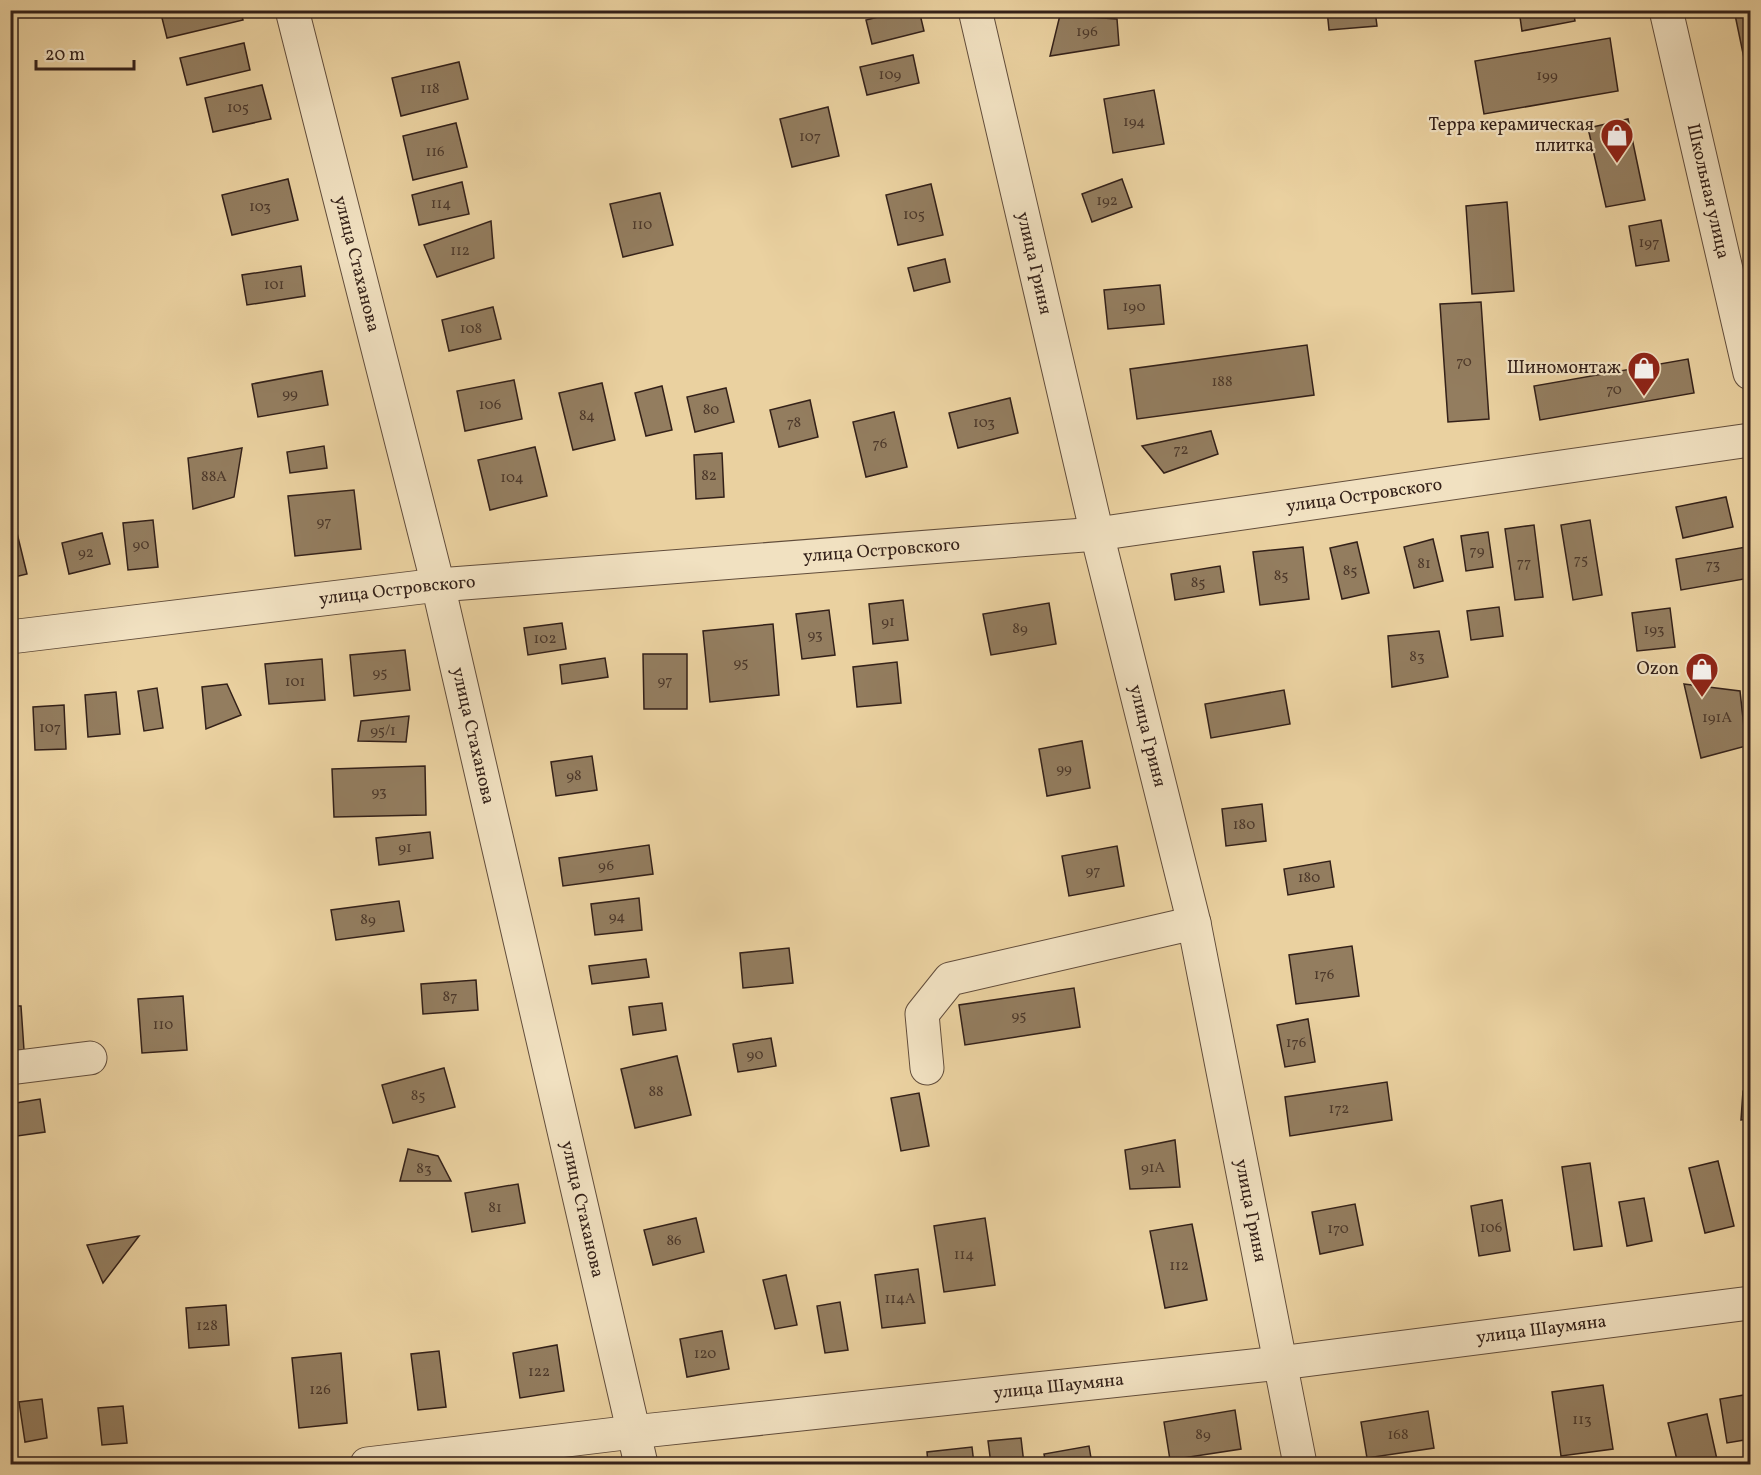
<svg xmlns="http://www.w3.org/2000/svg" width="1761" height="1475" viewBox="0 0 1761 1475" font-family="Vollkorn,serif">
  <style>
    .building { fill: #937d5f; stroke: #342119; stroke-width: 1.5 }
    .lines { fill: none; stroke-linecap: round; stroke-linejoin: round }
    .minor-casing { stroke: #624d3b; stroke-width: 35 }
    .minor { stroke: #f1e1c1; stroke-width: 33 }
    .labels { text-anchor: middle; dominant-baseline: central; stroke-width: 4.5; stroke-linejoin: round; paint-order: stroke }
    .number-label { font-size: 15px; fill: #4c382a }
    .poi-label { font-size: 18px; fill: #342119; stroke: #f1e1c1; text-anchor: end }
    .street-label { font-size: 18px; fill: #342119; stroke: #f1e1c1 }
  </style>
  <rect width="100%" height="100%" fill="#ead1a0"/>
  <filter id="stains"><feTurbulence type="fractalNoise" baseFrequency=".00333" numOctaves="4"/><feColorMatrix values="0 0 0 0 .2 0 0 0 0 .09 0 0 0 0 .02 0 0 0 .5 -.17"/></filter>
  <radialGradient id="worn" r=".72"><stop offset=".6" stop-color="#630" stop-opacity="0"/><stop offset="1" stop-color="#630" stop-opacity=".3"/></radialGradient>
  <g class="building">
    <path d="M 160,10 L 240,10 L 243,20 L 167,38 Z"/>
    <path d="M 906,10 L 919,10 L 924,31 L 872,44 L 866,20 Z"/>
    <path d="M 1327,10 L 1375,10 L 1377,26 L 1329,30 Z"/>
    <path d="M 1519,10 L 1573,10 L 1575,21 L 1522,31 Z"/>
    <path d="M 1734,10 L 1750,10 L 1750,87 Z"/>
    <path d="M 1060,15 L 1117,19 L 1119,45 L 1050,56 Z"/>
    <path d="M 1610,38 L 1618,91 L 1484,114 L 1475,61 Z"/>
    <path d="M 244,43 L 250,70 L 187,85 L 180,58 Z"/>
    <path d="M 913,55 L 919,83 L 867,95 L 860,67 Z"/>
    <path d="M 459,62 L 468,99 L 401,116 L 392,78 Z"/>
    <path d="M 262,85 L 271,119 L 213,132 L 205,98 Z"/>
    <path d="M 1154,90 L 1164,144 L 1113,153 L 1104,99 Z"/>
    <path d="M 828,107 L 839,156 L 792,167 L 780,119 Z"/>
    <path d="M 1628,119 L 1645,200 L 1606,207 L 1588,128 Z"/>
    <path d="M 456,123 L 467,167 L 413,180 L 403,136 Z"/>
    <path d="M 288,179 L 298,220 L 232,235 L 222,195 Z"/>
    <path d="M 1122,179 L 1132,207 L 1092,222 L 1082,194 Z"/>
    <path d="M 462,182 L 469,214 L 419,225 L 412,195 Z"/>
    <path d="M 931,184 L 943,235 L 898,245 L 886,195 Z"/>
    <path d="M 660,193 L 673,245 L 623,257 L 610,204 Z"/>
    <path d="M 1507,202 L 1514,291 L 1472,294 L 1466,206 Z"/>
    <path d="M 1661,220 L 1669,261 L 1636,266 L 1629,226 Z"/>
    <path d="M 491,221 L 494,258 L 437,277 L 424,245 Z"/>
    <path d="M 945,259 L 950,282 L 914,291 L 908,268 Z"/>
    <path d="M 301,266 L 305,296 L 247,305 L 242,275 Z"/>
    <path d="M 1160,285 L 1164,324 L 1108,329 L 1104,290 Z"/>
    <path d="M 1481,302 L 1489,419 L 1448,422 L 1440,304 Z"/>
    <path d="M 493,307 L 501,339 L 449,351 L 442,320 Z"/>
    <path d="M 1307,345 L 1314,395 L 1137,419 L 1130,369 Z"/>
    <path d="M 1688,359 L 1694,393 L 1540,420 L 1534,386 Z"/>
    <path d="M 322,371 L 328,405 L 258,417 L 252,384 Z"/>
    <path d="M 514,380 L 522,419 L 465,431 L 457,391 Z"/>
    <path d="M 602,383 L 615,440 L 573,450 L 559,393 Z"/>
    <path d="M 662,386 L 672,430 L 646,436 L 635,393 Z"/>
    <path d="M 726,388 L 734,422 L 695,432 L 687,397 Z"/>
    <path d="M 1010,398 L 1018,433 L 958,448 L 949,413 Z"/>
    <path d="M 810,400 L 818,437 L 779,447 L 770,410 Z"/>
    <path d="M 894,412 L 907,467 L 866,477 L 853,422 Z"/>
    <path d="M 1211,431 L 1218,454 L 1164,473 L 1142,446 Z"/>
    <path d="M 324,446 L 327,468 L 290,473 L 287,452 Z"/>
    <path d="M 535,447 L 547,496 L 490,510 L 478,460 Z"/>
    <path d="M 242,448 L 234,497 L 193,509 L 188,458 Z"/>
    <path d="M 722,453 L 724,497 L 696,499 L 694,455 Z"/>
    <path d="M 354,490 L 361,549 L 295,556 L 288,496 Z"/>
    <path d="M 1726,497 L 1733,527 L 1683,538 L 1676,507 Z"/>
    <path d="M 153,520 L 158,567 L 128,570 L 123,523 Z"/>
    <path d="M 1590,520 L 1602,595 L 1573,600 L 1561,525 Z"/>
    <path d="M 1534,525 L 1543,597 L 1515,600 L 1505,529 Z"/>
    <path d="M 16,529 L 27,574 L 10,578 L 10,531 Z"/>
    <path d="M 1488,532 L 1493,567 L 1466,571 L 1461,536 Z"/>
    <path d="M 102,533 L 110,564 L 69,574 L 62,543 Z"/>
    <path d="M 1433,539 L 1443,581 L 1414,588 L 1404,547 Z"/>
    <path d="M 1357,542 L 1369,593 L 1342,599 L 1330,548 Z"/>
    <path d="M 1303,547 L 1309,599 L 1260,605 L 1253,552 Z"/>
    <path d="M 1746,547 L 1750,578 L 1681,590 L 1676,559 Z"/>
    <path d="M 1220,566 L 1224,592 L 1175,600 L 1171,574 Z"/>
    <path d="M 903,600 L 908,640 L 873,644 L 869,604 Z"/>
    <path d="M 1049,603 L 1056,644 L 991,655 L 983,614 Z"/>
    <path d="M 1499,607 L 1503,636 L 1471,640 L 1467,611 Z"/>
    <path d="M 1670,608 L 1675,647 L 1637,651 L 1632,613 Z"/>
    <path d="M 829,610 L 835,655 L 802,659 L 796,614 Z"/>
    <path d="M 562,623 L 566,649 L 528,655 L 524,628 Z"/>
    <path d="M 773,624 L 779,695 L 710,702 L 703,631 Z"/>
    <path d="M 1439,631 L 1448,677 L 1392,687 L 1388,636 Z"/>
    <path d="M 405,650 L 410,690 L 354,696 L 350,655 Z"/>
    <path d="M 643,654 L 687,654 L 687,709 L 644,709 Z"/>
    <path d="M 605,658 L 608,677 L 562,684 L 560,665 Z"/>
    <path d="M 322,659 L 325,700 L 269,704 L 265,664 Z"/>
    <path d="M 897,662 L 901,703 L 857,707 L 853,667 Z"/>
    <path d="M 227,684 L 241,715 L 206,729 L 202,687 Z"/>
    <path d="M 1684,684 L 1740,691 L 1746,746 L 1701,758 Z"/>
    <path d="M 157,688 L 163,728 L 144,731 L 138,691 Z"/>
    <path d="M 1284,690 L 1290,724 L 1211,738 L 1205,704 Z"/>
    <path d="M 116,692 L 120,734 L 88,737 L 85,695 Z"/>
    <path d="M 64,705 L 66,749 L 35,750 L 33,707 Z"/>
    <path d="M 409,716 L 406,742 L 358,741 L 361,721 Z"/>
    <path d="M 1082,741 L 1090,788 L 1047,796 L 1039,749 Z"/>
    <path d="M 592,756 L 597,790 L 556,796 L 551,762 Z"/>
    <path d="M 425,766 L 426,815 L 334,817 L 332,769 Z"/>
    <path d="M 1262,804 L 1266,841 L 1226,846 L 1222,809 Z"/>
    <path d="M 430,832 L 433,858 L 379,865 L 376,838 Z"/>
    <path d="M 649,845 L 653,874 L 563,886 L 559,858 Z"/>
    <path d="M 1117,846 L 1124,886 L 1069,896 L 1062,856 Z"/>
    <path d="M 1330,861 L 1334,887 L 1288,895 L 1284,869 Z"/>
    <path d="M 639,898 L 642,930 L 595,935 L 591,904 Z"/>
    <path d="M 399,901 L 404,931 L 336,940 L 331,910 Z"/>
    <path d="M 1352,946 L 1359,996 L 1296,1004 L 1289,955 Z"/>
    <path d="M 789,948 L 793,983 L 743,988 L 740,953 Z"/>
    <path d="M 646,959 L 649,977 L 592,984 L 589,966 Z"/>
    <path d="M 476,980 L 478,1010 L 423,1014 L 421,984 Z"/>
    <path d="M 1074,988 L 1080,1027 L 965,1045 L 959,1005 Z"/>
    <path d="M 183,996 L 187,1050 L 142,1053 L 138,999 Z"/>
    <path d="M 662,1003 L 666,1030 L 633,1035 L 629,1007 Z"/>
    <path d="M 10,1006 L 21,1006 L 24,1050 L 10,1051 Z"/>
    <path d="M 1308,1019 L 1315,1062 L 1285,1067 L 1277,1025 Z"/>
    <path d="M 771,1038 L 776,1066 L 738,1072 L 733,1044 Z"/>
    <path d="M 677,1056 L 691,1115 L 635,1128 L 621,1069 Z"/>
    <path d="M 444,1068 L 455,1107 L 393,1123 L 382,1085 Z"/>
    <path d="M 1387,1082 L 1392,1120 L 1290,1136 L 1285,1097 Z"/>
    <path d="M 1750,1089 L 1750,1119 L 1741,1120 L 1743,1091 Z"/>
    <path d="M 919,1093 L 929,1146 L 901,1151 L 891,1098 Z"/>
    <path d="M 40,1099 L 45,1132 L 10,1137 L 10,1104 Z"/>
    <path d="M 1175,1140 L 1180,1187 L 1130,1189 L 1125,1150 Z"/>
    <path d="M 408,1149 L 438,1156 L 451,1181 L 400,1181 Z"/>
    <path d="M 1718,1161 L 1734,1226 L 1705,1233 L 1689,1168 Z"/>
    <path d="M 1590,1163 L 1602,1246 L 1574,1250 L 1562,1167 Z"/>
    <path d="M 518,1184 L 525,1223 L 472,1232 L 465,1193 Z"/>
    <path d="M 1644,1198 L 1652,1241 L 1627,1246 L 1619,1202 Z"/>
    <path d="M 1502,1200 L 1510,1251 L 1479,1256 L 1471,1206 Z"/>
    <path d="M 1355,1204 L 1363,1245 L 1320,1254 L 1312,1212 Z"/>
    <path d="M 696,1218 L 704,1252 L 653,1265 L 644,1230 Z"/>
    <path d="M 985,1218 L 995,1285 L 944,1292 L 934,1226 Z"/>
    <path d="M 1192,1224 L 1207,1300 L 1165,1308 L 1150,1231 Z"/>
    <path d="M 139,1236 L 103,1283 L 87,1245 Z"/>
    <path d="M 918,1269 L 925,1323 L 882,1328 L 875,1275 Z"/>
    <path d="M 786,1275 L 797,1325 L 775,1329 L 763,1280 Z"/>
    <path d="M 840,1302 L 848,1350 L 825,1353 L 817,1306 Z"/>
    <path d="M 226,1305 L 229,1345 L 189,1348 L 186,1308 Z"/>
    <path d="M 722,1331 L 729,1369 L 687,1377 L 680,1339 Z"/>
    <path d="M 557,1345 L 564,1391 L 520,1398 L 513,1353 Z"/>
    <path d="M 439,1351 L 446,1407 L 418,1410 L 411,1354 Z"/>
    <path d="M 341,1353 L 347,1423 L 299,1428 L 292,1358 Z"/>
    <path d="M 1603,1385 L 1613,1449 L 1561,1456 L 1552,1392 Z"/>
    <path d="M 1750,1394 L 1750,1439 L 1727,1443 L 1720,1399 Z"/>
    <path d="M 42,1399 L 47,1438 L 25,1442 L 19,1402 Z"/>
    <path d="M 123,1406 L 127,1443 L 102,1445 L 98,1408 Z"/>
    <path d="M 1235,1410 L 1241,1449 L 1170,1460 L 1164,1422 Z"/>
    <path d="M 1428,1411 L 1434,1448 L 1367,1458 L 1361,1422 Z"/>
    <path d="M 1707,1414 L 1718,1464 L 1678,1464 L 1668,1423 Z"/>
    <path d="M 10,1425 L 17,1464 L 10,1464 Z"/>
    <path d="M 1021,1438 L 1024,1464 L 991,1464 L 988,1441 Z"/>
    <path d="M 1089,1446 L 1092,1464 L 1046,1464 L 1044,1454 Z"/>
    <path d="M 972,1447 L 974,1464 L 928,1464 L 927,1452 Z"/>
  </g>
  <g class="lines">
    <defs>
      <g id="minor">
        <path id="s1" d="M 292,10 L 438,585 L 641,1464"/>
        <path id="s2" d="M 975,10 L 1097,534 L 1194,923 L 1300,1464"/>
        <path id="s3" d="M 1666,10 L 1750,373"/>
        <path id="s4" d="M 10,637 L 438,585 L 1097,534 L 1750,440"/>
        <path d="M 10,1068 L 90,1058"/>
        <path d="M 927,1068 L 922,1014 L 950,979 L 1194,923"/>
        <path id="s5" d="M 367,1464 L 633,1432 L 1280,1363 L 1750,1303"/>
      </g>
    </defs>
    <use href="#minor" class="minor-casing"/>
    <use href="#minor" class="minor"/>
  </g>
  <defs>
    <symbol id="shop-pin" viewBox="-11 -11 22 30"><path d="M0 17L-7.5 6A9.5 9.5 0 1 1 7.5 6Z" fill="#8f2418" stroke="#f1e1c1"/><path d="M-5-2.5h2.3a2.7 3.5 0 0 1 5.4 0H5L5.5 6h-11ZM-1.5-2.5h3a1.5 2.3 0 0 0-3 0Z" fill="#fff"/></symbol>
  </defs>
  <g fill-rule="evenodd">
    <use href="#shop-pin" x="1598" y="116" width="38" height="52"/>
    <use href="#shop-pin" x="1625" y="349" width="38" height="52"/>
    <use href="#shop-pin" x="1683" y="650" width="38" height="52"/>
  </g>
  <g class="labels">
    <g class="number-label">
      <text x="1087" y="32">196</text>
      <text x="890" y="75">109</text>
      <text x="1547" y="76">199</text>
      <text x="430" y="89">118</text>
      <text x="238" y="108">105</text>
      <text x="1134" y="122">194</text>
      <text x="810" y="137">107</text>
      <text x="435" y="152">116</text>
      <text x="1107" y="201">192</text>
      <text x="441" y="204">114</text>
      <text x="260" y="207">103</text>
      <text x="914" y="215">105</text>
      <text x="642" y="225">110</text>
      <text x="1649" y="243">197</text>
      <text x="460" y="251">112</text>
      <text x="274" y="285">101</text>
      <text x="1134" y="307">190</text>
      <text x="471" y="329">108</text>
      <text x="1464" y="362">70</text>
      <text x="1222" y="382">188</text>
      <text x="1614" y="390">70</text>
      <text x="290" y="394">99</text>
      <text x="490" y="405">106</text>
      <text x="711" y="410">80</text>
      <text x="587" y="416">84</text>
      <text x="794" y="423">78</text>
      <text x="984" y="423">103</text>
      <text x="880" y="444">76</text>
      <text x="1181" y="450">72</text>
      <text x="709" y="476">82</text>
      <text x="214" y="477">88А</text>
      <text x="512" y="478">104</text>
      <text x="324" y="522">97</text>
      <text x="141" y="545">90</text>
      <text x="1477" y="551">79</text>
      <text x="86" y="553">92</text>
      <text x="1581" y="560">75</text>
      <text x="1524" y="563">77</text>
      <text x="1424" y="564">81</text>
      <text x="1713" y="565">73</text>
      <text x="1350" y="571">85</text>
      <text x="1281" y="576">85</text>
      <text x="1198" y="583">85</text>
      <text x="888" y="622">91</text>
      <text x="1020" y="629">89</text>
      <text x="1654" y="630">193</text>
      <text x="815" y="635">93</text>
      <text x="545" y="639">102</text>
      <text x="1417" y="657">83</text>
      <text x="741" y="663">95</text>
      <text x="380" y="673">95</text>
      <text x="665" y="681">97</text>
      <text x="295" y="682">101</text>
      <text x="1717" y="718">191А</text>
      <text x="50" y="728">107</text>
      <text x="383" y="731">95/1</text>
      <text x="1064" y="769">99</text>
      <text x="574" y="776">98</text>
      <text x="379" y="792">93</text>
      <text x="1244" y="825">180</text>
      <text x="405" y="848">91</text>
      <text x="606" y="866">96</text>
      <text x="1093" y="871">97</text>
      <text x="1309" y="878">180</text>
      <text x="617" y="917">94</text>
      <text x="368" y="920">89</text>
      <text x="1324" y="975">176</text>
      <text x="450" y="997">87</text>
      <text x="1019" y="1016">95</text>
      <text x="163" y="1025">110</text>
      <text x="1296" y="1043">176</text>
      <text x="755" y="1055">90</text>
      <text x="656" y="1092">88</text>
      <text x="418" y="1096">85</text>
      <text x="1339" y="1109">172</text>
      <text x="1153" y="1168">91А</text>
      <text x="424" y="1169">83</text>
      <text x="495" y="1208">81</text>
      <text x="1491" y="1228">106</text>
      <text x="1338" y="1229">170</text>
      <text x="674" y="1241">86</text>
      <text x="964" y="1255">114</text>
      <text x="1179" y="1266">112</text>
      <text x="900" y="1299">114А</text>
      <text x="207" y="1326">128</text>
      <text x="705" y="1354">120</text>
      <text x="539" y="1372">122</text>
      <text x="320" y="1390">126</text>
      <text x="1582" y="1420">113</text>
      <text x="1203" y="1435">89</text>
      <text x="1398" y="1435">168</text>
    </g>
    <g class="poi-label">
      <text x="1594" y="125">Терра керамическая<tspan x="1594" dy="21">плитка</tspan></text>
      <text x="1621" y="368">Шиномонтаж</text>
      <text x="1679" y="669">Ozon</text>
    </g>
    <g class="street-label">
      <text stroke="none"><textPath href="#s3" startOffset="186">Школьная улица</textPath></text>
      <text stroke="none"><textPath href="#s2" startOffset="260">улица Гриня</textPath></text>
      <text stroke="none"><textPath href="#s1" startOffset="262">улица Стаханова</textPath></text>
      <text stroke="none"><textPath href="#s4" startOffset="1362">улица Островского</textPath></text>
      <text stroke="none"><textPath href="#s4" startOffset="876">улица Островского</textPath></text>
      <text stroke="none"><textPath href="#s4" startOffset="390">улица Островского</textPath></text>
      <text stroke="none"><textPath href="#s2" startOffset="746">улица Гриня</textPath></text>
      <text stroke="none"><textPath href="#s1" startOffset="748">улица Стаханова</textPath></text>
      <text stroke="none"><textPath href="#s1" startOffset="1234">улица Стаханова</textPath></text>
      <text stroke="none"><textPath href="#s2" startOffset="1232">улица Гриня</textPath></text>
      <text stroke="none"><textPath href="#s5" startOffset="1182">улица Шаумяна</textPath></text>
      <text stroke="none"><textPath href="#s5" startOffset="696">улица Шаумяна</textPath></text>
    </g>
  </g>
  <rect width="1761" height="1475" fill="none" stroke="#ead1a0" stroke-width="36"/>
  <rect x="12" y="12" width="1737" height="1451" fill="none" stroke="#342119" stroke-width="3"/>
  <rect x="18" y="18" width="1725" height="1439" fill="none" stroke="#342119" stroke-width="1.5"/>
  <path d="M36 60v9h98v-9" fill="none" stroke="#342119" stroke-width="3"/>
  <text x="45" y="60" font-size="18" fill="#342119" stroke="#f1e1c1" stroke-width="4.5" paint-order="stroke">20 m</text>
  <rect width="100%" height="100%" filter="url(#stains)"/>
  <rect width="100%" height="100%" fill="url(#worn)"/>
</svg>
